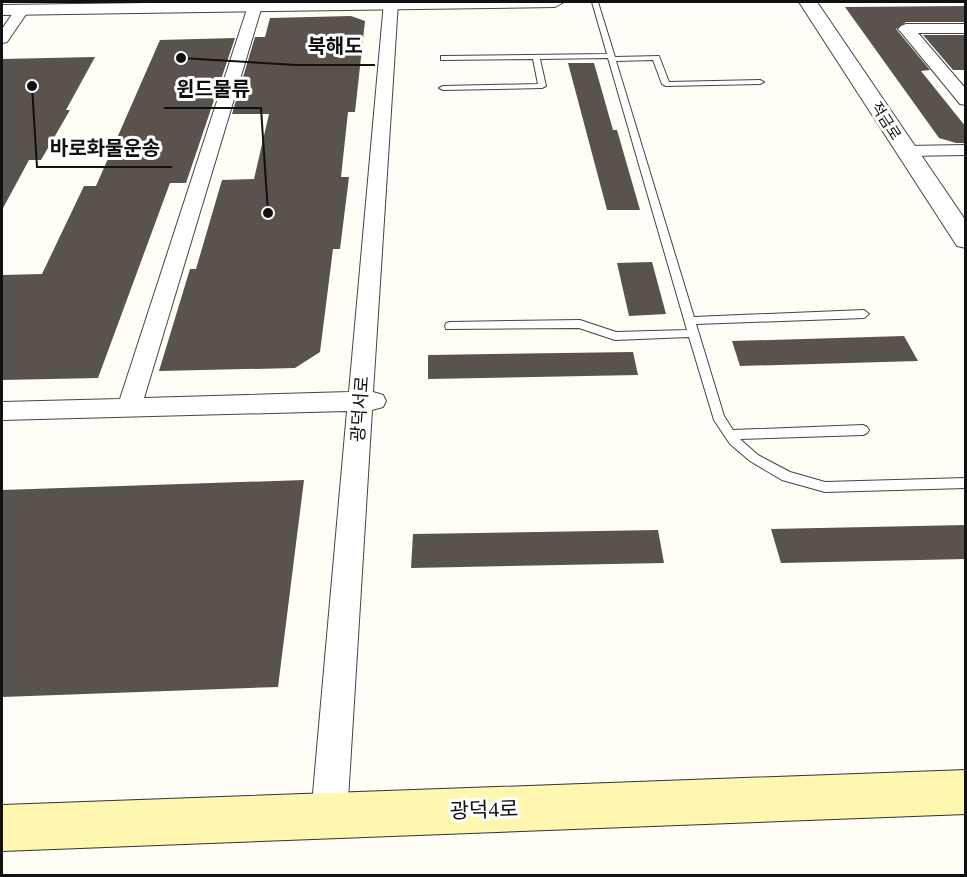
<svg xmlns="http://www.w3.org/2000/svg" width="967" height="877" viewBox="0 0 967 877" font-family="'Times New Roman','Noto Sans KR',serif">
  <style>
    .building { fill: #5a524d }
    .lines { fill: none; stroke-linecap: round; stroke-linejoin: round }
    .service-casing { stroke: #444; stroke-width: 2 }
    .minor-casing { stroke: #444; stroke-width: 2 }
    .tertiary-casing { stroke: #444; stroke-width: 2 }
    .secondary-casing { stroke: #333; stroke-width: 2 }
    .service { fill: #fff; fill-rule: evenodd }
    .minor { fill: #fff; fill-rule: evenodd }
    .tertiary { fill: #fff; fill-rule: evenodd }
    .secondary { fill: #fff6b0; fill-rule: evenodd }
    .labels { text-anchor: middle; dominant-baseline: central; stroke-width: 6; stroke-linejoin: round; paint-order: stroke }
    .far-street-label { font-size: 15px; fill: #111; stroke: #fff }
    .street-label { font-size: 18px; fill: #111; stroke: #fff }
    .near-street-label { font-size: 21px; fill: #111; stroke: #fff }
    .leader { fill: none; stroke: #111; stroke-width: 2 }
    .callout-dot { fill: #111; stroke: #fff; stroke-width: 2 }
    .callout-label { font-size: 20px; text-anchor: middle; font-weight: bold; fill: #111; stroke: #fff; stroke-width: 6; stroke-linejoin: round; paint-order: stroke }
  </style>
  <rect width="100%" height="100%" fill="#fffdf5"/>
  <g class="building">
    <path d="M 966,6 L 966,22 L 906,22 L 896,29 L 930,70 L 921,71 L 966,127 L 966,143 L 956,143 L 939,138 L 845,7 Z"/>
    <path d="M 351,16 L 365,21 L 355,112 L 348,112 L 341,177 L 349,177 L 340,249 L 333,249 L 320,352 L 295,368 L 159,371 L 190,269 L 196,269 L 222,180 L 254,179 L 269,114 L 232,114 L 255,37 L 265,37 L 270,18 Z"/>
    <path d="M 923,35 L 966,35 L 966,70 L 953,70 Z"/>
    <path d="M 235,38 L 186,183 L 170,183 L 98,378 L 2,380 L 2,275 L 42,274 L 84,186 L 96,186 L 160,40 Z"/>
    <path d="M 95,57 L 66,110 L 70,110 L 41,160 L 29,160 L 2,210 L 2,59 Z"/>
    <path d="M 568,63 L 594,63 L 613,130 L 617,130 L 640,210 L 607,210 Z"/>
    <path d="M 652,262 L 666,314 L 629,316 L 617,263 Z"/>
    <path d="M 904,336 L 918,361 L 740,366 L 732,341 Z"/>
    <path d="M 633,352 L 638,375 L 428,379 L 428,355 Z"/>
    <path d="M 304,480 L 278,687 L 2,697 L 2,490 Z"/>
    <path d="M 966,525 L 966,559 L 781,563 L 771,529 Z"/>
    <path d="M 658,530 L 664,563 L 411,568 L 413,534 Z"/>
  </g>
  <g class="lines">
    <defs>
      <path id="service" d="M 592,2 L 598,2 L 615,57 L 659,56 L 669,82 L 760,80 L 764,82 L 760,84 L 666,86 L 662,84 L 653,60 L 616,61 L 694,317 L 864,310 L 869,314 L 864,318 L 696,324 L 724,416 L 733,430 L 863,425 L 867,427 L 869,430 L 867,433 L 863,435 L 740,439 L 758,455 L 790,472 L 825,482 L 966,478 L 966,488 L 825,492 L 782,480 L 750,461 L 730,444 L 714,420 L 689,337 L 615,340 L 579,328 L 446,329 L 445,326 L 446,323 L 450,322 L 580,320 L 616,332 L 687,330 L 608,58 L 540,59 L 546,86 L 542,88 L 443,90 L 439,88 L 443,86 L 538,84 L 533,59 L 441,60 L 441,56 L 444,56 L 607,54 Z"/>
      <g id="minor">
        <path d="M 255,2 L 262,6 L 144,398 L 349,392 L 384,2 L 398,2 L 373,392 L 383,395 L 386,401 L 383,407 L 372,410 L 347,816 L 341,828 L 329,834 L 317,828 L 311,816 L 347,411 L 2,420 L 2,402 L 120,399 L 248,6 Z"/>
        <path d="M 22,6 L 29,10 L 7,42 L 2,43 L 2,29 L 17,7 Z"/>
        <path d="M 906,24 L 966,24 L 966,33 L 918,33 L 966,89 L 966,105 L 960,104 L 901,32 L 898,29 L 901,26 Z"/>
        <path d="M 966,145 L 966,155 L 905,156 L 896,151 L 905,146 Z"/>
      </g>
      <g id="tertiary">
        <path d="M 219,2 L 564,2 L 555,7 L 2,15 L 2,5 Z"/>
        <path d="M 799,2 L 817,2 L 966,221 L 966,248 L 957,246 Z"/>
      </g>
      <path id="secondary" d="M 966,770 L 966,814 L 2,851 L 2,805 Z"/>
    </defs>
    <use href="#service" class="service-casing"/>
    <use href="#minor" class="minor-casing"/>
    <use href="#tertiary" class="tertiary-casing"/>
    <use href="#secondary" class="secondary-casing"/>
    <use href="#service" class="service"/>
    <use href="#minor" class="minor"/>
    <use href="#tertiary" class="tertiary"/>
    <use href="#secondary" class="secondary"/>
  </g>
  <g class="labels">
    <g class="far-street-label">
      <text transform="translate(886 121) rotate(57)">적금로</text>
    </g>
    <g class="street-label">
      <text transform="translate(360 409) rotate(-86)">광덕서로</text>
    </g>
    <g class="near-street-label">
      <text transform="translate(484 810) rotate(-2)">광덕4로</text>
    </g>
  </g>
  <path class="leader" d="M181 58L296 65H375M268 213L261 108H164M32 86L37 167H172"/>
  <g class="callout-dot">
    <circle cx="181" cy="58" r="6"/>
    <circle cx="268" cy="213" r="6"/>
    <circle cx="32" cy="86" r="6"/>
  </g>
  <g class="callout-label">
    <text x="335" y="53">북해도</text>
    <text x="213" y="96">윈드물류</text>
    <text x="105" y="155">바로화물운송</text>
  </g>
  <rect width="967" height="877" fill="none" stroke="#111111" stroke-width="6"/>
</svg>
